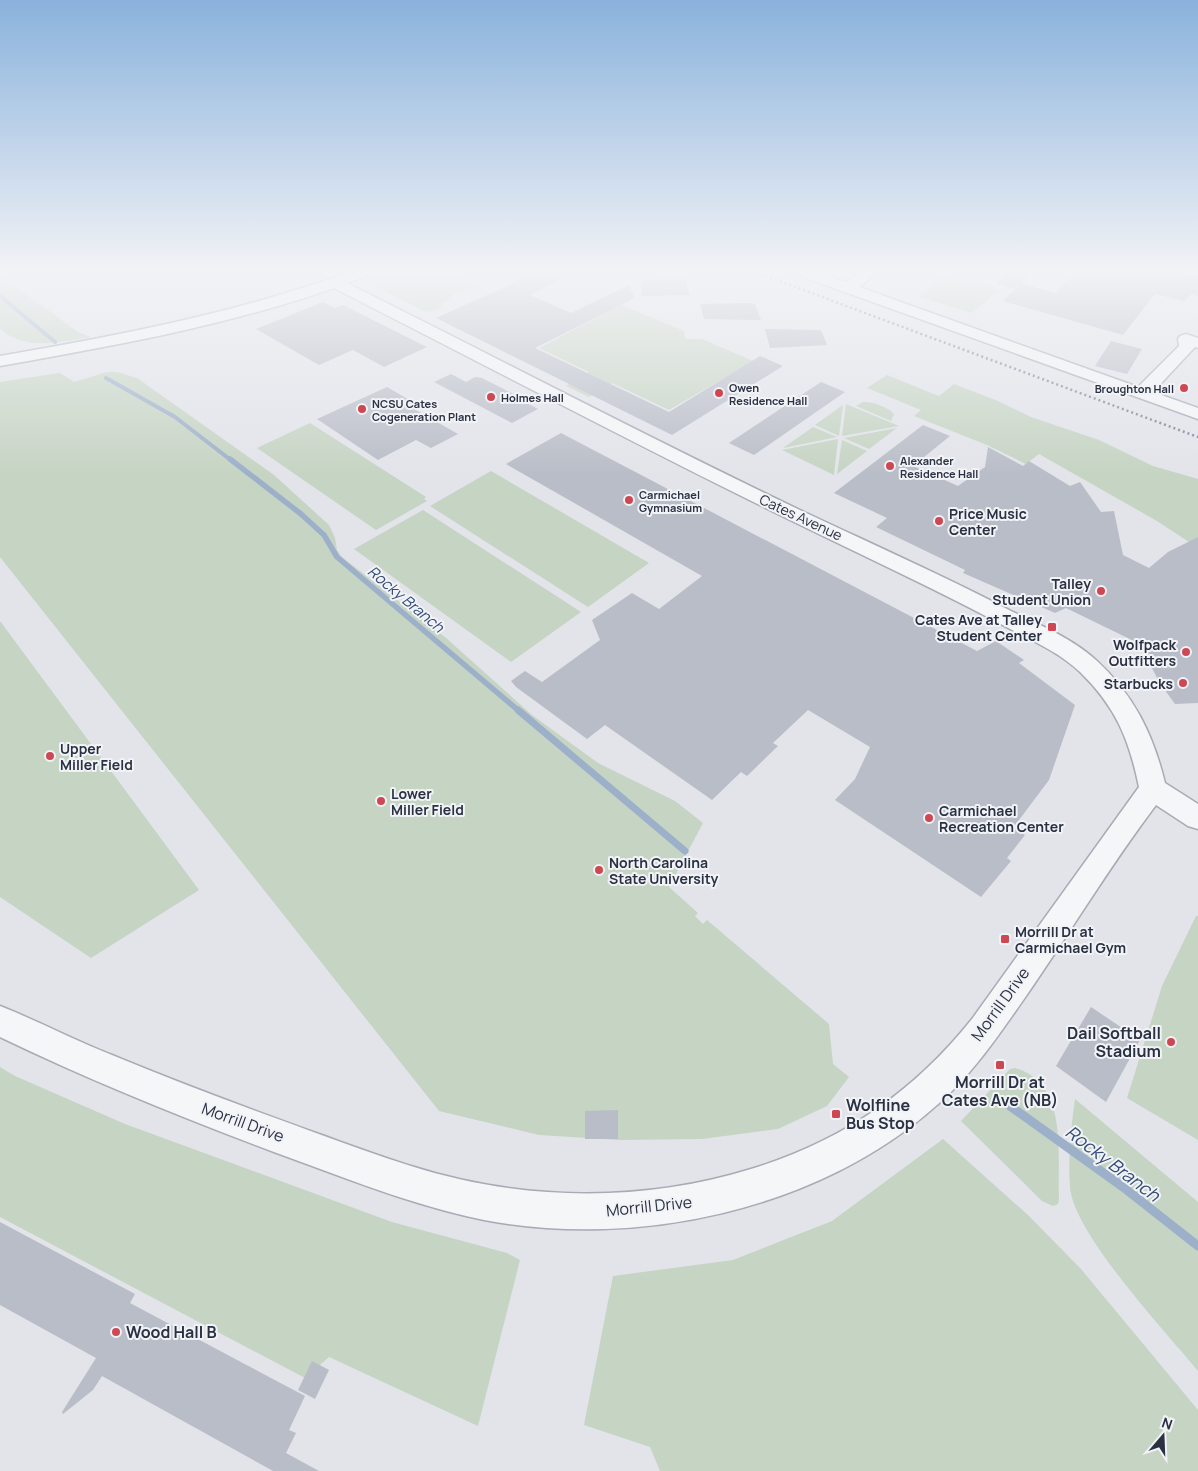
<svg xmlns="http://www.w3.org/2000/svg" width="1198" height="1471" viewBox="0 0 1198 1471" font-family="Manrope,sans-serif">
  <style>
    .green { fill: #c6d4c3 }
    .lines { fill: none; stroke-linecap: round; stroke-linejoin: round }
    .stream-far3 { stroke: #9db0ca; stroke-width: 4 }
    .stream-far2 { stroke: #9db0ca; stroke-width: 5.5 }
    .stream-far1 { stroke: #9db0ca; stroke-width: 7 }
    .stream { stroke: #9db0ca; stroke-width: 9 }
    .building { fill: #b9bdc7 }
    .minor-casing { stroke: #a7abb4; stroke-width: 3 }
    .minor { fill: #f4f6f8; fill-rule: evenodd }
    .rail { stroke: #7b8394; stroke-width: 2.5; stroke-dasharray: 2 3; stroke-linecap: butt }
    .poi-dot { fill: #ce4853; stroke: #f1f3f7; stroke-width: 2 }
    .labels { text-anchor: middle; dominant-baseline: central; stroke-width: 4; stroke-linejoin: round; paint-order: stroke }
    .far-poi-label { font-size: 11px; font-weight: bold; fill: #2a3142; stroke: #f1f3f7; text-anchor: start }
    .poi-label { font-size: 14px; font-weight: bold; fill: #2a3142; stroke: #f1f3f7; text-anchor: start }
    .street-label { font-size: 14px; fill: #2a3142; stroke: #f1f3f7 }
    .water-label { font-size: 15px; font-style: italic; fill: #344d76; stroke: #f1f3f7 }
    .near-street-label { font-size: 16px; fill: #2a3142; stroke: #f1f3f7 }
    .near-poi-label { font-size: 16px; font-weight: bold; fill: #2a3142; stroke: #f1f3f7; text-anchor: start }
    .near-water-label { font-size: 18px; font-style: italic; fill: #344d76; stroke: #f1f3f7 }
  </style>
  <rect width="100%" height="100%" fill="#e2e4ea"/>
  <g class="green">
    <path d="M 0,269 L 11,269 L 15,275 L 7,278 L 8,281 L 78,332 L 91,337 C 59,342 27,351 0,329 Z"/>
    <path d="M 390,269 L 452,269 L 465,281 L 476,287 L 456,293 L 440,306 L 443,308 L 426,312 L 364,281 Z"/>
    <path d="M 942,276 C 950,278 960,283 967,283 C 976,282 992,282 998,291 L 972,313 L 919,297 Z"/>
    <path d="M 621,305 L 684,331 L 685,339 L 702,339 L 753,361 L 669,410 L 612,383 L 589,397 L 566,386 L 589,372 L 539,348 Z"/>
    <path d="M 107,372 L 117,372 L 137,378 L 274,475 L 329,525 L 335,538 L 337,550 L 342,557 L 446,638 L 532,715 L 598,763 L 675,801 L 703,823 L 669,887 L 698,913 L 695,916 L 703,924 L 707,920 L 829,1024 L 833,1064 L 849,1077 L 827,1106 L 778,1129 L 702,1139 L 620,1140 L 539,1135 L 439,1111 L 0,557 L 0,382 L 60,373 L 74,382 Z"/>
    <path d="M 887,375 L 939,396 L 954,384 L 998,401 L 1031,417 L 1099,440 L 1153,466 L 1198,479 L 1198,539 L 1189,542 L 1157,521 L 1039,454 L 1026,464 L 987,445 L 914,416 L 921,410 L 867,388 Z"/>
    <path d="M 863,402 C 872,401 888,407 894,414 L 891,421 L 856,406 Z"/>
    <path d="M 846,404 L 899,426 L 842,436 Z"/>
    <path d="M 843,405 L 839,436 L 815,425 Z"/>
    <path d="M 310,423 L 426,497 L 424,499 L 427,501 L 376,530 L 257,448 Z"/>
    <path d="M 813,427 L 837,437 L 783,448 Z"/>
    <path d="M 897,428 L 869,449 L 844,438 Z"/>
    <path d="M 838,439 L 834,475 L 782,450 Z"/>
    <path d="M 842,440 L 867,451 L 837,474 Z"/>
    <path d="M 491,471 L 649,563 L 588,607 L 430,506 Z"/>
    <path d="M 423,510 L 581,612 L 511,662 L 354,549 Z"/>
    <path d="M 0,621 L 199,890 L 91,958 L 0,897 Z"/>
    <path d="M 1196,916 L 1198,916 L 1198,1140 L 1127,1098 L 1162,986 Z"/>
    <path d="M 0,1067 L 15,1076 L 125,1124 L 392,1222 L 507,1253 L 520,1260 L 478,1426 L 329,1357 L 305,1378 L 0,1217 Z"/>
    <path d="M 1015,1068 C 1069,1083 1057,1155 1059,1198 L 1058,1204 L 1053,1206 L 1042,1201 L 961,1121 L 1010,1069 Z"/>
    <path d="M 1075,1099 L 1198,1202 L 1198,1371 C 1166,1332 1073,1233 1070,1187 C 1068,1158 1071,1127 1075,1099 Z"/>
    <path d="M 943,1139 L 1029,1216 L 1081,1269 L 1198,1410 L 1198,1471 L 660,1471 L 650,1447 L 584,1425 L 613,1276 L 733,1260 L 832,1221 Z"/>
  </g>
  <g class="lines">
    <g class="stream-far3">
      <path d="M 0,296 L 55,342"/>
      <path d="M 106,378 L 175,417 L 232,461"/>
    </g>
    <path class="stream-far2" d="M 230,459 L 301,514 L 324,535 L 337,557 L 519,711"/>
    <path class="stream-far1" d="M 518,710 L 685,851"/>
    <path class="stream" d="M 1010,1106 L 1123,1187 L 1198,1246"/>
  </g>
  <g class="building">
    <path d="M 500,269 L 582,269 L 530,295 L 571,313 L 629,285 L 635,298 L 535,348 L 669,412 L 760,356 L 783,366 L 672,435 L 436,318 L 523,279 Z"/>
    <path d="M 1011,269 L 1035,269 L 1015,289 L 996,284 Z"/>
    <path d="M 1079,269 L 1186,269 L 1183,274 L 1198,278 L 1198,296 L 1191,294 L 1184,301 L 1155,294 L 1123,335 L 1003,301 L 1021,283 L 1055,293 Z"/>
    <path d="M 685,279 L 690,295 L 642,296 L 641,280 Z"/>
    <path d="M 323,302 L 335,308 L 343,305 L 427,347 L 384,367 L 353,350 L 319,365 L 256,329 Z"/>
    <path d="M 749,303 L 755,304 L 761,320 L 704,319 L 700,304 Z"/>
    <path d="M 765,329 L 821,330 L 827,345 L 770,348 Z"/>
    <path d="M 1111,341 L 1142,349 L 1127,374 L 1095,366 Z"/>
    <path d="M 451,374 L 466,382 L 475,377 L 482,378 L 527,401 L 525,402 L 538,409 L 512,423 L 434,382 Z"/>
    <path d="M 821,382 L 845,392 L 754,455 L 729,443 Z"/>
    <path d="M 387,387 L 413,402 L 407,405 L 458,434 L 431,448 L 416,440 L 378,460 L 317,419 Z"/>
    <path d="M 923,425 L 950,436 L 913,466 L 958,486 L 985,467 L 988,447 L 1023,466 L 1029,461 L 1070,486 L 1080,482 L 1101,512 L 1114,511 L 1123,555 L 1149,568 L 1168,552 L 1198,537 L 1198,703 L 1175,704 L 1159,682 L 1140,644 L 1066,608 L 1055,613 L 963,573 L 965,570 L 876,527 L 887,518 L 834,493 Z"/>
    <path d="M 561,433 L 977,651 L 996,641 L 1024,660 L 1019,663 L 1075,705 L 1049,780 L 1013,828 L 1025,835 L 1007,858 L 1011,861 L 981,897 L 835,800 L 855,779 L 870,747 L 808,710 L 773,743 L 778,746 L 747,776 L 741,772 L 712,800 L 605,725 L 587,739 L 516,687 L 511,681 L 525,671 L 542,682 L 600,640 L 592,620 L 632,593 L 659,609 L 702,576 L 506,464 Z"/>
    <path d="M 1091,1007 L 1140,1040 L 1106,1102 L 1056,1066 Z"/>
    <path d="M 618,1110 L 618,1139 L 585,1139 L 585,1111 Z"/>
    <path d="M 0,1222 L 135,1294 L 130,1303 L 305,1396 L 289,1430 L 296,1433 L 286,1453 L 319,1471 L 273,1471 L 102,1376 L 93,1390 L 63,1414 L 62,1412 L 96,1358 L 0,1305 Z"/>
    <path d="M 312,1361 L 329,1370 L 315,1399 L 298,1390 Z"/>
  </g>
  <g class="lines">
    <defs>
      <g id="minor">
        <path d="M 358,269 L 379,269 L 377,272 L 347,283 C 499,359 649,438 802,511 C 872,544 942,575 1011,611 C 1040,625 1072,638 1096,660 C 1134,695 1153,734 1165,783 L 1198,804 L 1198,829 L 1188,826 L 1156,805 C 1109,867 1069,934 1024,999 C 998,1036 972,1075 937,1105 C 820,1210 636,1249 484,1220 C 411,1205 343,1177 274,1152 C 181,1117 89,1080 0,1037 L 0,1006 C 38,1021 74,1040 112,1055 C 179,1083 247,1108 316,1133 C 347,1144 379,1156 411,1166 C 521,1201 641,1203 751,1169 C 842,1141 913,1093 972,1019 L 1139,787 C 1129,739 1116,707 1080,672 C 1057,650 1024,637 997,622 C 927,585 857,553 786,518 C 635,444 485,365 334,288 C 226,326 113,346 0,366 L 0,356 C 122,335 242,312 358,269 Z"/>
        <path d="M 788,269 L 809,269 L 846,282 L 866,269 L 883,269 L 859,287 L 1138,387 L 1179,346 L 1178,339 L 1180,336 L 1186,334 L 1198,338 L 1198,348 L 1195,347 L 1153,392 L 1198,408 L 1198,419 L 842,291 L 790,272 Z"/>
      </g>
    </defs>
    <use href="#minor" class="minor-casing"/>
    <use href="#minor" class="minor"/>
    <path class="rail" d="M 747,269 L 1198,437"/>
  </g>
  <linearGradient id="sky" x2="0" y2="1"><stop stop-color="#8ab2dc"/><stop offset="0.57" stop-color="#f2f3f6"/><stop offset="1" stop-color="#f2f3f6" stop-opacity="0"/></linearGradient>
  <rect width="1198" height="475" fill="url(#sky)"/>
  <g class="poi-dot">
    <circle cx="1184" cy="388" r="5"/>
    <circle cx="719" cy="393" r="5"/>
    <circle cx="491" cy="397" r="5"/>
    <circle cx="362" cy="409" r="5"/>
    <circle cx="890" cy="466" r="5"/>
    <circle cx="629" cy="500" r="5"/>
    <circle cx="939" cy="521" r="5"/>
    <circle cx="1101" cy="591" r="5"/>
    <rect x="1047" y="622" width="10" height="10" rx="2.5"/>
    <circle cx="1186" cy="652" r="5"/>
    <circle cx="1183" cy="683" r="5"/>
    <circle cx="50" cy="756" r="5"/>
    <circle cx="381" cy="801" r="5"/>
    <circle cx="929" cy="818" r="5"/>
    <circle cx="599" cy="870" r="5"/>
    <rect x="1000" y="934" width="10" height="10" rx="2.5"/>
    <circle cx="1171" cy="1042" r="5"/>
    <rect x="995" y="1060" width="10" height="10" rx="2.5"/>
    <rect x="831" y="1109" width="10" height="10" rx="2.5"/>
    <circle cx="116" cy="1332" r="5"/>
  </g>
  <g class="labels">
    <g class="far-poi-label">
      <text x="729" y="387">Owen<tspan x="729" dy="13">Residence Hall</tspan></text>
      <text x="1174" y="388" text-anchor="end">Broughton Hall</text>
      <text x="501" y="397">Holmes Hall</text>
      <text x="372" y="403">NCSU Cates<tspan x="372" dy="13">Cogeneration Plant</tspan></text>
      <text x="900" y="460">Alexander<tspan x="900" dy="13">Residence Hall</tspan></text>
      <text x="639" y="494">Carmichael<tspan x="639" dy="13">Gymnasium</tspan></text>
    </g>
    <g class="poi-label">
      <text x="949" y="513">Price Music<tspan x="949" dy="16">Center</tspan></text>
      <text x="1091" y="583" text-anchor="end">Talley<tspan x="1091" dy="16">Student Union</tspan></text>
      <text x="1042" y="619" text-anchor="end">Cates Ave at Talley<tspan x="1042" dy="16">Student Center</tspan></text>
      <text x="1176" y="644" text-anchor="end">Wolfpack<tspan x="1176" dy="16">Outfitters</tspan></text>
      <text x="1173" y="683" text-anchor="end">Starbucks</text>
      <text x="60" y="748">Upper<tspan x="60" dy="16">Miller Field</tspan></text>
      <text x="391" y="793">Lower<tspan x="391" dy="16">Miller Field</tspan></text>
      <text x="939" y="810">Carmichael<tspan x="939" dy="16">Recreation Center</tspan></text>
      <text x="609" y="862">North Carolina<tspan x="609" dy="16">State University</tspan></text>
      <text x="1015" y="931">Morrill Dr at<tspan x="1015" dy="16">Carmichael Gym</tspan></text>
    </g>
    <g class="street-label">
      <text transform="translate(801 517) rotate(25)">Cates Avenue</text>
    </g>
    <g class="water-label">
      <text transform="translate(406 599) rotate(40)">Rocky Branch</text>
    </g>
    <g class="near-street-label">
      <text transform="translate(1000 1004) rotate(-54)">Morrill Drive</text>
      <text transform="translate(243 1122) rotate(20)">Morrill Drive</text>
      <text transform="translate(649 1206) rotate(-6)">Morrill Drive</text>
    </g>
    <g class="near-poi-label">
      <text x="1161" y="1033" text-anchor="end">Dail Softball<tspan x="1161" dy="18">Stadium</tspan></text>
      <text x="1000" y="1082" text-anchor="middle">Morrill Dr at<tspan x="1000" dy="18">Cates Ave (NB)</tspan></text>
      <text x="846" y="1105">Wolfline<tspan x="846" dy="18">Bus Stop</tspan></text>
      <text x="126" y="1332">Wood Hall B</text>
    </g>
    <g class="near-water-label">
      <text transform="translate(1113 1163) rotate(37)">Rocky Branch</text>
    </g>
  </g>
  <g transform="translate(1163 1436) rotate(19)" stroke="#f1f3f7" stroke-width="4" paint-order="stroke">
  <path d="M0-4L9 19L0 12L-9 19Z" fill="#2a3142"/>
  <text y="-8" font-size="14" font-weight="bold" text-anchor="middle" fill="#2a3142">N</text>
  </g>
</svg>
